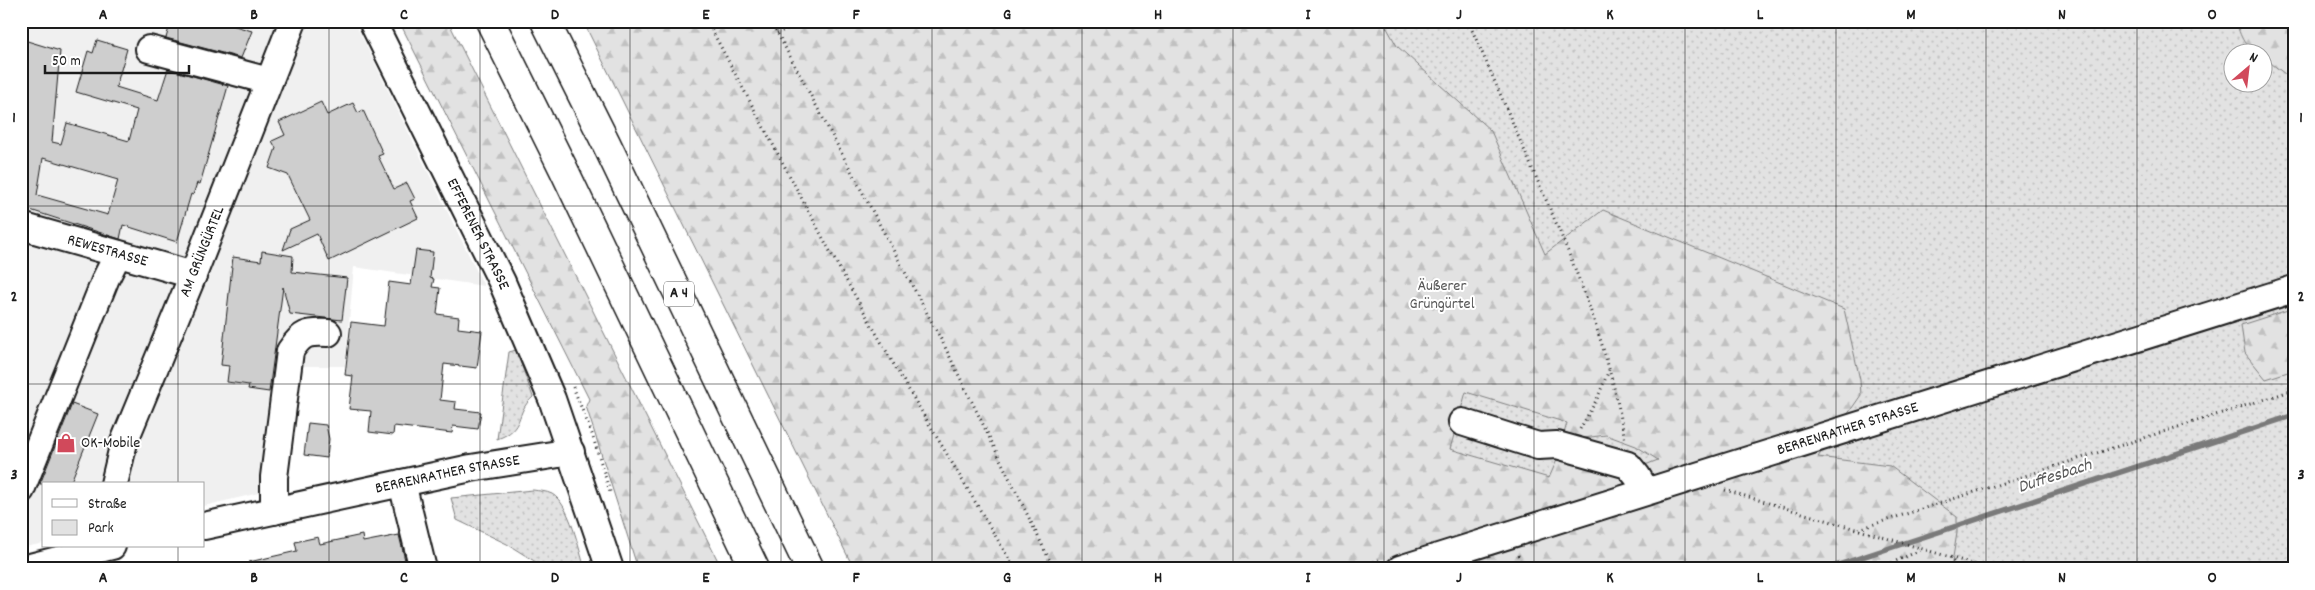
<svg xmlns="http://www.w3.org/2000/svg" width="2315" height="590" viewBox="0 0 2315 590" font-family="Dekko,sans-serif">
  <style>
    .built { fill: #f0f0f0 }
    .green { fill: url(#green-dots); stroke: #7f7f7f; fill-rule: evenodd }
    .forest { fill: url(#forest-firs); stroke: #7f7f7f; fill-rule: evenodd }
    .lines { fill: none; stroke-linecap: round; stroke-linejoin: round }
    .stream { stroke: #7a7a7a; stroke-width: 5.5 }
    .building { fill: #cecece; stroke: #1c1c1c; fill-rule: evenodd }
    .minor-casing { stroke: #1c1c1c; stroke-width: 30 }
    .highway-casing { stroke: #1c1c1c; stroke-width: 31 }
    .path { stroke: #1c1c1c; stroke-width: 3; stroke-dasharray: 1 4; stroke-linecap: butt }
    .minor { stroke: #fff; stroke-width: 26 }
    .highway { stroke: #fff; stroke-width: 28 }
    .grid { fill: none; stroke: #1c1c1c; stroke-width: 1; stroke-opacity: 0.55 }
    .labels { text-anchor: middle; dominant-baseline: central; stroke-width: 4; stroke-linejoin: round; paint-order: stroke }
    .shield { fill: #fff; stroke: #606060; stroke-width: 1 }
    .shield-label { font-size: 15px; font-weight: bold; fill: #1c1c1c }
    .street-label { font-size: 16px; fill: #1c1c1c; stroke: #fff }
    .park-label { font-size: 16px; fill: #575757; stroke: #fff }
    .poi-label { font-size: 16px; fill: #1c1c1c; stroke: #fff; text-anchor: start }
    .water-label { font-size: 18px; font-style: italic; fill: #5a5a5a; stroke: #fff }
    .neatline { fill: none; stroke: #1c1c1c; stroke-width: 2 }
    .grid-label { font-size: 16px; text-anchor: middle; font-weight: bold; fill: #1c1c1c }
  </style>
  <defs>
    <pattern id="green-dots" width="8" height="8" patternUnits="userSpaceOnUse" patternTransform="scale(1.25)"><rect width="8" height="8" fill="#e2e2e2"/><path d="M2 2h.1M6 6h.1" fill="none" stroke="#c1c1c1" stroke-width="1.8" stroke-linecap="round"/></pattern>
    <pattern id="forest-firs" width="22" height="20" patternUnits="userSpaceOnUse" patternTransform="scale(1.25)"><rect width="22" height="20" fill="#e2e2e2"/><path d="M5 1l3.5 6h-7zM16 11l3.5 6h-7z" fill="#c1c1c1"/></pattern>
  </defs>
  <rect width="100%" height="100%" fill="#fff"/>
  <filter id="ink" filterUnits="userSpaceOnUse"><feTurbulence type="fractalNoise" baseFrequency=".02" numOctaves="2"/><feDisplacementMap in="SourceGraphic" scale="10" xChannelSelector="R" yChannelSelector="G"/><feConvolveMatrix kernelMatrix="1 2 1 2 8 2 1 2 1" color-interpolation-filters="sRGB"/></filter>
  <g filter="url(#ink)">
    <path class="built" d="M 21,21 L 354,21 L 484,286 L 354,267 L 345,366 L 291,366 L 280,488 L 204,506 L 204,484 L 44,484 L 44,543 L 21,548 Z"/>
    <g class="green">
      <path d="M 590,21 L 2294,21 L 2294,569 L 861,569 ZM 2232,52 L 2262,52 L 2262,82 L 2232,82 Z"/>
      <path d="M 516,350 L 533,397 C 514,413 526,429 497,439 L 509,352 Z"/>
      <path d="M 533,490 C 539,491 546,491 552,494 C 570,504 579,550 585,569 L 547,569 L 507,544 L 457,520 L 451,498 Z"/>
    </g>
    <g class="forest">
      <path d="M 399,21 L 448,21 L 722,569 L 638,569 L 586,406 L 589,399 Z"/>
      <path d="M 583,21 L 1383,21 L 1397,46 L 1491,131 L 1545,254 L 1603,210 L 1844,309 L 1860,380 L 1861,395 L 1818,457 L 1890,466 L 1957,517 L 1957,533 L 1951,569 L 854,569 ZM 1466,392 L 1567,423 L 1563,437 L 1576,439 L 1606,435 L 1636,446 L 1658,460 L 1617,476 L 1608,470 L 1560,453 L 1549,478 L 1450,449 Z"/>
      <path d="M 2236,21 L 2294,21 L 2294,81 L 2263,57 L 2262,52 C 2245,52 2240,35 2236,21 Z"/>
      <path d="M 2294,308 L 2294,370 L 2266,379 L 2245,353 L 2241,325 Z"/>
    </g>
    <g class="lines">
      <path class="stream" d="M 1826,569 L 2294,415"/>
    </g>
    <g class="building">
      <path d="M 171,21 L 218,21 L 252,31 L 241,58 L 166,38 Z"/>
      <path d="M 24,40 L 60,51 L 52,142 L 61,144 L 67,123 L 129,141 L 137,110 L 76,92 L 88,51 L 93,53 L 97,40 L 127,49 L 116,87 L 158,100 L 168,69 L 228,86 L 200,184 L 197,183 L 193,195 L 191,194 L 177,242 L 123,225 L 120,239 L 21,207 L 21,61 ZM 43,158 L 118,180 L 108,215 L 37,195 Z"/>
      <path d="M 321,102 L 327,115 L 353,103 L 358,113 L 363,110 L 383,154 L 378,156 L 394,189 L 407,183 L 415,199 L 410,201 L 418,218 L 329,261 L 317,234 L 283,250 L 290,229 L 310,220 L 288,175 L 269,168 L 276,148 L 272,141 L 285,135 L 279,122 Z"/>
      <path d="M 416,250 L 433,252 L 430,278 L 434,279 L 432,287 L 440,288 L 437,314 L 459,317 L 458,328 L 482,331 L 477,368 L 444,364 L 440,400 L 456,402 L 455,409 L 481,412 L 478,429 L 453,426 L 452,433 L 394,426 L 393,435 L 369,432 L 371,411 L 349,409 L 353,376 L 345,375 L 351,322 L 384,326 L 389,282 L 411,285 Z"/>
      <path d="M 262,251 L 293,256 L 292,272 L 347,278 L 342,320 L 290,314 L 283,287 L 269,392 L 248,389 L 249,385 L 227,382 L 229,366 L 221,365 L 233,257 L 261,261 Z"/>
      <path d="M 72,404 L 98,414 L 70,484 L 40,484 Z"/>
      <path d="M 308,423 L 326,425 L 329,439 L 327,458 L 304,455 Z"/>
      <path d="M 362,535 L 363,542 L 399,535 L 405,560 L 386,564 L 387,569 L 249,569 L 249,562 L 297,551 L 295,542 L 318,537 L 320,544 Z"/>
    </g>
    <g class="lines">
      <defs>
        <g id="minor">
          <path id="s1" d="M 372,21 L 502,282 L 552,399 L 610,569"/>
          <path d="M 149,49 L 269,81"/>
          <path id="s2" d="M 21,226 L 193,275"/>
          <path d="M 1462,422 L 1538,446 L 1557,445 L 1628,465 L 1637,476 L 1646,491"/>
          <path d="M 402,483 L 423,569"/>
          <path id="s3" d="M 114,484 L 124,442 L 193,275 L 293,21"/>
          <path d="M 21,490 L 106,278 L 118,254"/>
          <path d="M 274,511 L 274,477 L 290,351 C 302,333 307,332 328,333"/>
          <path id="s4" d="M 204,526 L 471,468 L 571,452"/>
          <path d="M 22,569 L 112,546"/>
          <path id="s5" d="M 1400,569 L 2294,289"/>
        </g>
        <g id="highway">
          <path d="M 490,21 L 563,168 L 755,569"/>
          <path d="M 545,21 L 606,143 L 810,569"/>
        </g>
      </defs>
      <use href="#minor" class="minor-casing"/>
      <use href="#highway" class="highway-casing"/>
      <g class="path">
        <path d="M 707,21 L 832,255 L 897,370 L 1015,569"/>
        <path d="M 771,21 L 944,345 L 1054,569"/>
        <path d="M 1468,21 C 1491,72 1513,124 1535,175 C 1573,260 1610,348 1625,441"/>
        <path d="M 777,33 L 807,21"/>
        <path d="M 573,387 L 592,434 L 610,492"/>
        <path d="M 1580,429 L 1597,399 L 1609,370"/>
        <path d="M 1725,490 L 1990,569"/>
        <path d="M 1859,529 L 2294,390"/>
        <path d="M 1518,555 L 1523,569"/>
        <path d="M 1950,557 L 1959,569"/>
        <path d="M 1355,569 L 1379,560"/>
        <path d="M 1878,569 L 1923,549"/>
      </g>
      <use href="#minor" class="minor"/>
      <use href="#highway" class="highway"/>
    </g>
  </g>
  <path class="grid" d="M 178,21 L 178,484M 329,21 L 329,569M 480,21 L 480,569M 630,21 L 630,569M 781,21 L 781,569M 932,21 L 932,569M 1082,21 L 1082,569M 1233,21 L 1233,569M 1384,21 L 1384,569M 1534,21 L 1534,569M 1685,21 L 1685,569M 1836,21 L 1836,569M 1986,21 L 1986,569M 2137,21 L 2137,569M 21,206 L 2294,206M 21,384 L 2294,384M 178,546 L 178,569"/>
  <defs>
    <symbol id="shop-bare" viewBox="-9 -9 18 18"><path d="M-5-2.5h2.3a2.7 3.5 0 0 1 5.4 0H5L5.5 6h-11ZM-1.5-2.5h3a1.5 2.3 0 0 0-3 0Z" fill="#d1495b" stroke="#fff" stroke-width="2.5" paint-order="stroke"/></symbol>
  </defs>
  <g fill-rule="evenodd">
    <use href="#shop-bare" x="52" y="429" width="28" height="28"/>
  </g>
  <g class="labels">
    <rect class="shield" x="664" y="281.5" width="30" height="25" rx="4"/>
    <g class="shield-label">
      <text x="679" y="294">A 4</text>
    </g>
    <g class="street-label">
      <text stroke="none"><textPath href="#s1" startOffset="238">EFFERENER STRASSE</textPath></text>
      <text stroke="none"><textPath href="#s2" startOffset="90">REWESTRASSE</textPath></text>
      <text stroke="none"><textPath href="#s3" startOffset="249">AM GRÜNGÜRTEL</textPath></text>
      <text stroke="none"><textPath href="#s5" startOffset="469">BERRENRATHER STRASSE</textPath></text>
      <text stroke="none"><textPath href="#s4" startOffset="249">BERRENRATHER STRASSE</textPath></text>
    </g>
    <g class="park-label">
      <text x="1442" y="286">Äußerer<tspan x="1442" dy="18">Grüngürtel</tspan></text>
    </g>
    <g class="poi-label">
      <text x="81" y="443">OK-Mobile</text>
    </g>
    <g class="water-label">
      <text transform="translate(2055 477) rotate(-18)">Duffesbach</text>
    </g>
  </g>
  <rect width="2315" height="590" fill="none" stroke="#fff" stroke-width="55"/>
  <rect x="42" y="482" width="162" height="65" fill="#ffffff" stroke="#a4a4a4"/>
  <rect x="52" y="499" width="25" height="8" fill="#ffffff" stroke="#a4a4a4"/>
  <text x="88" y="508" font-size="15" fill="#1c1c1c">Straße</text>
  <rect x="52" y="520" width="25" height="15" fill="#e2e2e2" stroke="#a4a4a4"/>
  <text x="88" y="532" font-size="15" fill="#1c1c1c">Park</text>
  <g transform="translate(2248 68) rotate(28)"><circle r="24" fill="#ffffff" stroke="#a4a4a4"/>
  <path d="M0-4L9 19L0 12L-9 19Z" fill="#d1495b"/>
  <text y="-8" font-size="14" font-weight="bold" text-anchor="middle" fill="#1c1c1c">N</text>
  </g>
  <path d="M45 65v8h144v-8" fill="none" stroke="#1c1c1c" stroke-width="2.5"/>
  <text x="52" y="65" font-size="15" fill="#1c1c1c" stroke="#ffffff" stroke-width="4" paint-order="stroke">50 m</text>
  <rect x="28" y="28" width="2260" height="534" class="neatline"/>
  <g class="grid-label">
    <text x="103" y="19">A</text>
    <text x="254" y="19">B</text>
    <text x="404" y="19">C</text>
    <text x="555" y="19">D</text>
    <text x="706" y="19">E</text>
    <text x="856" y="19">F</text>
    <text x="1007" y="19">G</text>
    <text x="1158" y="19">H</text>
    <text x="1308" y="19">I</text>
    <text x="1459" y="19">J</text>
    <text x="1610" y="19">K</text>
    <text x="1760" y="19">L</text>
    <text x="1911" y="19">M</text>
    <text x="2062" y="19">N</text>
    <text x="2212" y="19">O</text>
    <text x="14" y="122">1</text>
    <text x="2301" y="122">1</text>
    <text x="14" y="301">2</text>
    <text x="2301" y="301">2</text>
    <text x="14" y="479">3</text>
    <text x="2301" y="479">3</text>
    <text x="103" y="582">A</text>
    <text x="254" y="582">B</text>
    <text x="404" y="582">C</text>
    <text x="555" y="582">D</text>
    <text x="706" y="582">E</text>
    <text x="856" y="582">F</text>
    <text x="1007" y="582">G</text>
    <text x="1158" y="582">H</text>
    <text x="1308" y="582">I</text>
    <text x="1459" y="582">J</text>
    <text x="1610" y="582">K</text>
    <text x="1760" y="582">L</text>
    <text x="1911" y="582">M</text>
    <text x="2062" y="582">N</text>
    <text x="2212" y="582">O</text>
  </g>
</svg>
